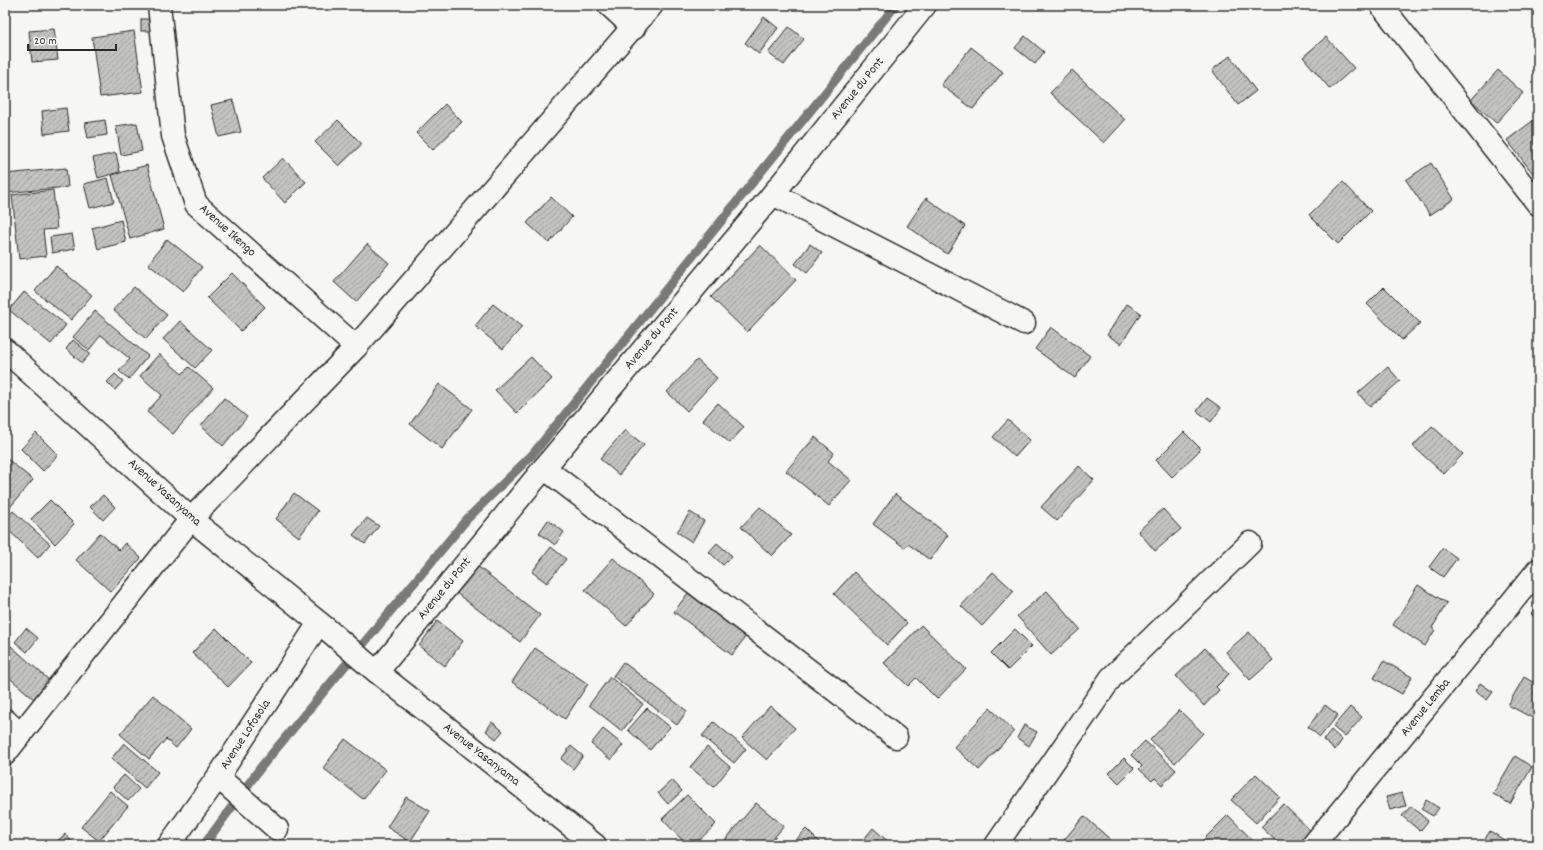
<svg xmlns="http://www.w3.org/2000/svg" width="1543" height="850" viewBox="0 0 1543 850" font-family="Dekko,sans-serif">
  <style>
    .lines { fill: none; stroke-linecap: round; stroke-linejoin: round }
    .stream { stroke: #7a7a78; stroke-width: 9 }
    .building { fill: url(#building-hatch); stroke: #2b2b2b }
    .minor-casing { stroke: #2b2b2b; stroke-width: 25 }
    .minor { stroke: #f6f6f2; stroke-width: 22 }
    .labels { text-anchor: middle; dominant-baseline: central; stroke-width: 3; stroke-linejoin: round; paint-order: stroke }
    .street-label { font-size: 13px; fill: #2b2b2b; stroke: #f6f6f2 }
  </style>
  <defs>
    <pattern id="building-hatch" width="6" height="6" patternUnits="userSpaceOnUse"><rect width="6" height="6" fill="#c3c3c0"/><path d="M-1 1l2-2M0 6l6-6M5 7l2-2" fill="none" stroke="#9f9f9c"/></pattern>
  </defs>
  <rect width="100%" height="100%" fill="#f6f6f2"/>
  <filter id="ink" filterUnits="userSpaceOnUse"><feTurbulence type="fractalNoise" baseFrequency=".025" numOctaves="2"/><feDisplacementMap in="SourceGraphic" scale="8" xChannelSelector="R" yChannelSelector="G"/><feConvolveMatrix kernelMatrix="1 2 1 2 8 2 1 2 1" color-interpolation-filters="sRGB"/></filter>
  <g filter="url(#ink)">
    <g class="lines">
      <path class="stream" d="M 204,845 L 261,767 L 467,519 L 532,455 L 896,5"/>
    </g>
    <g class="building">
      <path d="M 764,17 L 778,28 L 759,54 L 745,43 Z"/>
      <rect x="141" y="19" width="14" height="12"/>
      <path d="M 789,27 L 804,39 L 784,65 L 768,53 Z"/>
      <path d="M 54,29 L 58,60 L 32,62 L 29,31 Z"/>
      <path d="M 134,31 L 143,92 L 100,97 L 92,37 Z"/>
      <path d="M 1025,36 L 1044,52 L 1035,64 L 1015,48 Z"/>
      <path d="M 1326,37 L 1354,68 L 1330,89 L 1303,57 Z"/>
      <path d="M 971,47 L 1003,72 L 973,109 L 941,85 Z"/>
      <path d="M 1230,56 L 1256,91 L 1238,105 L 1212,70 Z"/>
      <path d="M 1072,70 L 1125,120 L 1104,143 L 1050,93 Z"/>
      <path d="M 1498,70 L 1523,93 L 1496,123 L 1471,100 Z"/>
      <path d="M 233,100 L 241,132 L 219,137 L 211,105 Z"/>
      <path d="M 445,104 L 462,122 L 433,150 L 416,133 Z"/>
      <path d="M 66,108 L 69,131 L 44,134 L 42,111 Z"/>
      <path d="M 1538,117 L 1538,174 L 1535,176 L 1507,140 Z"/>
      <path d="M 105,120 L 107,135 L 88,138 L 85,123 Z"/>
      <path d="M 338,120 L 362,144 L 339,166 L 315,142 Z"/>
      <path d="M 137,123 L 142,151 L 121,155 L 116,126 Z"/>
      <path d="M 116,153 L 120,172 L 98,178 L 93,158 Z"/>
      <path d="M 283,158 L 306,182 L 285,203 L 262,178 Z"/>
      <path d="M 1431,163 L 1454,199 L 1430,215 L 1406,180 Z"/>
      <path d="M 147,165 L 164,229 L 130,239 L 112,175 Z"/>
      <path d="M 66,168 L 68,187 L 5,193 L 5,174 Z"/>
      <path d="M 108,178 L 114,202 L 90,208 L 84,184 Z"/>
      <path d="M 1343,182 L 1371,211 L 1338,244 L 1309,215 Z"/>
      <path d="M 53,190 L 57,229 L 43,230 L 46,256 L 19,259 L 12,195 Z"/>
      <path d="M 551,197 L 572,217 L 549,243 L 527,223 Z"/>
      <path d="M 926,198 L 965,226 L 947,254 L 907,226 Z"/>
      <path d="M 121,220 L 126,242 L 98,249 L 92,228 Z"/>
      <path d="M 72,234 L 75,249 L 52,253 L 50,237 Z"/>
      <path d="M 167,239 L 202,267 L 183,292 L 148,264 Z"/>
      <path d="M 367,244 L 389,263 L 356,302 L 334,282 Z"/>
      <path d="M 810,244 L 822,253 L 807,273 L 795,264 Z"/>
      <path d="M 760,245 L 796,280 L 747,332 L 711,297 Z"/>
      <path d="M 56,266 L 92,295 L 71,320 L 35,291 Z"/>
      <path d="M 232,273 L 265,307 L 241,331 L 207,298 Z"/>
      <path d="M 134,287 L 167,315 L 146,339 L 113,310 Z"/>
      <path d="M 1384,287 L 1420,323 L 1402,340 L 1367,304 Z"/>
      <path d="M 24,292 L 66,325 L 51,344 L 9,310 Z"/>
      <path d="M 493,304 L 522,327 L 503,349 L 475,326 Z"/>
      <path d="M 1127,304 L 1141,313 L 1121,344 L 1107,335 Z"/>
      <path d="M 95,311 L 148,356 L 129,379 L 119,371 L 130,359 L 101,335 L 89,350 L 73,337 Z"/>
      <path d="M 180,321 L 212,350 L 195,368 L 163,339 Z"/>
      <path d="M 1051,327 L 1090,356 L 1075,378 L 1035,349 Z"/>
      <path d="M 73,340 L 90,354 L 82,363 L 66,349 Z"/>
      <path d="M 159,354 L 182,374 L 189,367 L 213,388 L 173,434 L 147,412 L 162,395 L 140,376 Z"/>
      <path d="M 531,357 L 552,379 L 517,413 L 495,390 Z"/>
      <path d="M 697,360 L 717,378 L 687,411 L 667,392 Z"/>
      <path d="M 1388,367 L 1400,381 L 1370,407 L 1358,393 Z"/>
      <path d="M 115,374 L 123,381 L 115,390 L 107,382 Z"/>
      <path d="M 439,384 L 472,409 L 442,449 L 410,424 Z"/>
      <path d="M 224,398 L 247,417 L 223,446 L 201,426 Z"/>
      <path d="M 1207,398 L 1221,408 L 1211,422 L 1197,411 Z"/>
      <path d="M 718,403 L 744,427 L 730,443 L 703,420 Z"/>
      <path d="M 1008,420 L 1030,440 L 1015,457 L 993,437 Z"/>
      <path d="M 1432,426 L 1463,454 L 1444,474 L 1413,446 Z"/>
      <path d="M 625,430 L 644,445 L 619,475 L 600,459 Z"/>
      <path d="M 1184,432 L 1201,449 L 1172,477 L 1156,460 Z"/>
      <path d="M 36,433 L 58,455 L 43,471 L 21,449 Z"/>
      <path d="M 815,437 L 834,453 L 828,461 L 851,480 L 829,506 L 786,471 Z"/>
      <path d="M 5,457 L 33,480 L 5,513 Z"/>
      <path d="M 1079,466 L 1094,480 L 1057,521 L 1041,507 Z"/>
      <path d="M 294,493 L 318,511 L 299,537 L 276,519 Z"/>
      <path d="M 895,494 L 948,535 L 930,560 L 908,544 L 905,548 L 873,524 Z"/>
      <path d="M 103,495 L 115,507 L 103,520 L 90,507 Z"/>
      <path d="M 50,500 L 74,524 L 55,544 L 31,519 Z"/>
      <path d="M 760,507 L 791,535 L 772,556 L 741,527 Z"/>
      <path d="M 1163,509 L 1181,529 L 1155,551 L 1138,531 Z"/>
      <path d="M 13,511 L 50,544 L 38,558 L 5,527 L 5,521 Z"/>
      <path d="M 690,512 L 704,521 L 692,542 L 677,532 Z"/>
      <path d="M 367,518 L 379,526 L 365,544 L 353,535 Z"/>
      <path d="M 548,520 L 564,532 L 555,545 L 539,533 Z"/>
      <path d="M 100,533 L 119,550 L 125,543 L 141,558 L 111,592 L 76,560 Z"/>
      <path d="M 717,543 L 732,556 L 723,565 L 709,552 Z"/>
      <path d="M 551,547 L 566,559 L 547,583 L 532,572 Z"/>
      <path d="M 1443,548 L 1457,558 L 1443,577 L 1429,567 Z"/>
      <path d="M 613,558 L 654,594 L 626,626 L 585,590 Z"/>
      <path d="M 476,565 L 540,615 L 520,642 L 455,592 Z"/>
      <path d="M 854,572 L 907,623 L 887,645 L 834,594 Z"/>
      <path d="M 993,572 L 1014,591 L 982,626 L 961,606 Z"/>
      <path d="M 1418,585 L 1447,603 L 1432,628 L 1435,630 L 1425,646 L 1393,625 Z"/>
      <path d="M 1047,591 L 1080,629 L 1051,655 L 1017,616 Z"/>
      <path d="M 688,593 L 746,636 L 732,655 L 674,612 Z"/>
      <path d="M 1538,606 L 1538,620 L 1531,614 Z"/>
      <path d="M 437,621 L 463,641 L 445,666 L 419,646 Z"/>
      <path d="M 921,625 L 966,669 L 937,699 L 916,678 L 908,686 L 884,663 Z"/>
      <path d="M 26,628 L 38,638 L 27,652 L 15,642 Z"/>
      <path d="M 216,628 L 251,663 L 228,687 L 192,653 Z"/>
      <path d="M 1015,629 L 1032,646 L 1008,670 L 991,653 Z"/>
      <path d="M 1249,632 L 1273,660 L 1250,680 L 1226,652 Z"/>
      <path d="M 11,646 L 58,688 L 42,706 L 5,674 L 5,654 Z"/>
      <path d="M 535,648 L 588,684 L 565,719 L 512,682 Z"/>
      <path d="M 1205,648 L 1229,674 L 1216,687 L 1219,690 L 1204,706 L 1176,676 Z"/>
      <path d="M 1384,661 L 1412,677 L 1402,694 L 1374,678 Z"/>
      <path d="M 623,662 L 687,711 L 677,725 L 613,676 Z"/>
      <path d="M 610,677 L 643,704 L 622,731 L 589,705 Z"/>
      <path d="M 1524,677 L 1538,685 L 1538,721 L 1508,705 Z"/>
      <path d="M 1480,683 L 1493,692 L 1487,700 L 1475,691 Z"/>
      <path d="M 153,695 L 191,729 L 176,748 L 166,739 L 149,759 L 120,734 Z"/>
      <path d="M 1325,705 L 1338,715 L 1320,737 L 1308,727 Z"/>
      <path d="M 770,706 L 795,728 L 767,760 L 742,738 Z"/>
      <path d="M 1350,707 L 1362,717 L 1345,737 L 1333,727 Z"/>
      <path d="M 647,708 L 670,727 L 650,750 L 628,730 Z"/>
      <path d="M 990,708 L 1014,731 L 979,770 L 954,747 Z"/>
      <path d="M 1179,710 L 1203,733 L 1175,763 L 1150,740 Z"/>
      <path d="M 492,722 L 503,731 L 496,739 L 486,731 Z"/>
      <path d="M 714,722 L 746,749 L 734,763 L 702,736 Z"/>
      <path d="M 1024,725 L 1037,732 L 1029,746 L 1017,738 Z"/>
      <path d="M 603,729 L 623,745 L 611,760 L 591,744 Z"/>
      <path d="M 1331,730 L 1342,740 L 1335,750 L 1323,740 Z"/>
      <path d="M 345,739 L 386,770 L 363,799 L 323,768 Z"/>
      <path d="M 1145,741 L 1176,770 L 1162,785 L 1155,778 L 1152,781 L 1139,769 L 1142,766 L 1131,755 Z"/>
      <path d="M 124,743 L 158,772 L 145,788 L 111,759 Z"/>
      <path d="M 571,746 L 583,756 L 573,769 L 561,759 Z"/>
      <path d="M 707,747 L 730,767 L 714,787 L 690,767 Z"/>
      <path d="M 1515,756 L 1532,767 L 1510,804 L 1493,794 Z"/>
      <path d="M 1124,758 L 1134,768 L 1119,783 L 1109,773 Z"/>
      <path d="M 1256,774 L 1280,797 L 1256,823 L 1231,800 Z"/>
      <path d="M 124,775 L 139,789 L 128,801 L 113,787 Z"/>
      <path d="M 672,780 L 682,791 L 668,804 L 658,793 Z"/>
      <path d="M 110,791 L 128,806 L 99,841 L 81,827 Z"/>
      <path d="M 1402,793 L 1406,806 L 1390,810 L 1386,797 Z"/>
      <path d="M 687,795 L 716,824 L 694,845 L 687,845 L 662,819 Z"/>
      <path d="M 406,797 L 430,811 L 410,842 L 387,827 Z"/>
      <path d="M 1426,800 L 1439,808 L 1433,816 L 1421,809 Z"/>
      <path d="M 756,803 L 784,826 L 768,845 L 721,845 Z"/>
      <path d="M 1283,804 L 1316,836 L 1307,845 L 1280,845 L 1261,827 Z"/>
      <path d="M 1411,806 L 1428,821 L 1420,831 L 1402,816 Z"/>
      <path d="M 1228,815 L 1256,844 L 1255,845 L 1198,845 Z"/>
      <path d="M 1084,816 L 1112,841 L 1109,845 L 1070,845 L 1064,840 Z"/>
      <path d="M 873,828 L 892,845 L 859,845 Z"/>
      <path d="M 806,829 L 822,845 L 791,845 Z"/>
      <path d="M 1490,831 L 1512,845 L 1481,845 Z"/>
      <path d="M 65,834 L 75,845 L 53,845 Z"/>
    </g>
    <g class="lines">
      <defs>
        <g id="minor">
          <path d="M 159,5 L 173,136 L 196,204 L 356,347"/>
          <path d="M 609,5 L 634,28"/>
          <path d="M 1381,5 L 1538,204"/>
          <path d="M 773,194 L 1024,323"/>
          <path d="M 5,350 L 191,519 L 328,630 L 367,664 L 595,845"/>
          <path d="M 544,468 L 896,737"/>
          <path d="M 377,672 L 544,468 L 773,194 L 925,5"/>
          <path d="M 5,720 L 21,735"/>
          <path d="M 5,754 L 191,519 L 356,347 L 652,5"/>
          <path d="M 218,777 L 277,829"/>
          <path d="M 169,845 L 218,777 L 319,623"/>
          <path d="M 996,845 L 1111,678 L 1250,543"/>
          <path d="M 1313,845 L 1538,570"/>
        </g>
      </defs>
      <use href="#minor" class="minor-casing"/>
      <use href="#minor" class="minor"/>
    </g>
  </g>
  <g class="labels">
    <g class="street-label">
      <text transform="translate(858 89) rotate(-51)">Avenue du Pont</text>
      <text transform="translate(227 231) rotate(42)">Avenue Ikengo</text>
      <text transform="translate(652 339) rotate(-50)">Avenue du Pont</text>
      <text transform="translate(164 493) rotate(42)">Avenue Yasanyama</text>
      <text transform="translate(445 589) rotate(-51)">Avenue du Pont</text>
      <text transform="translate(1426 708) rotate(-51)">Avenue Lemba</text>
      <text transform="translate(246 735) rotate(-57)">Avenue Lofosola</text>
      <text transform="translate(481 755) rotate(38)">Avenue Yasanyama</text>
    </g>
  </g>
  <rect width="1543" height="850" fill="none" stroke="#f6f6f2" stroke-width="20"/>
  <rect x="10" y="10" width="1523" height="830" fill="none" stroke="#2b2b2b" stroke-width="1.5" filter="url(#ink)"/>
  <path d="M28 44v6h88v-6" fill="none" stroke="#2b2b2b" stroke-width="2"/>
  <text x="34" y="44" font-size="12" fill="#2b2b2b" stroke="#f6f6f2" stroke-width="3" paint-order="stroke">20 m</text>
</svg>
